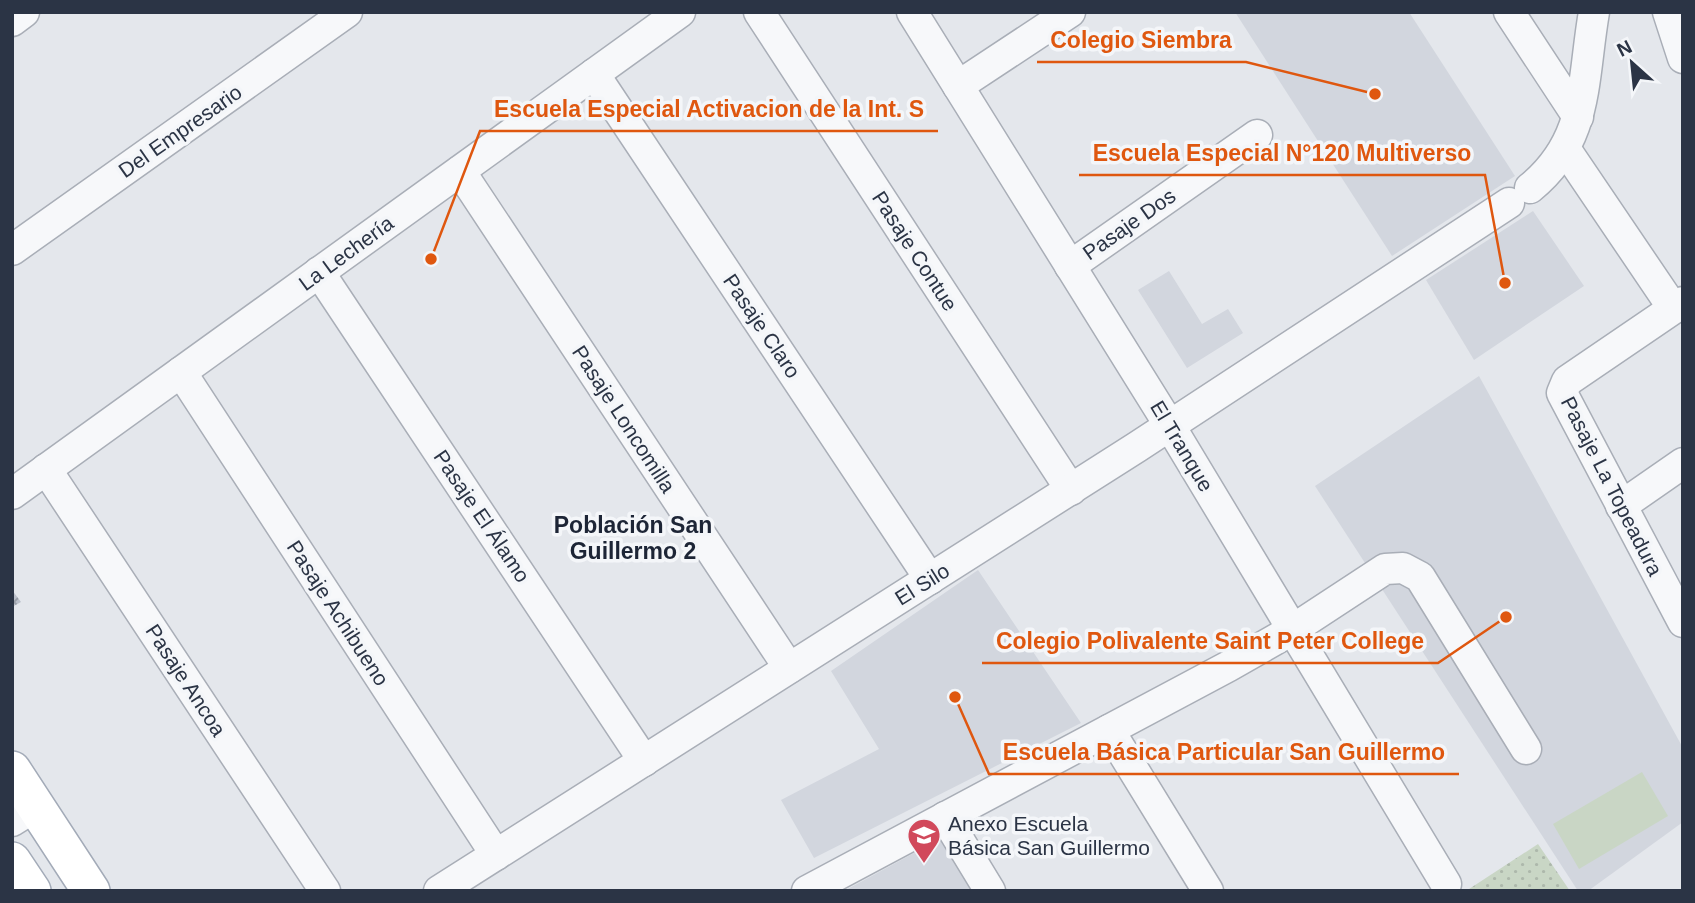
<svg xmlns="http://www.w3.org/2000/svg" width="1695" height="903" viewBox="0 0 1695 903" font-family="Helvetica,sans-serif">
  <style>
    .built { fill: #d2d6de }
    .park { fill: url(#park-dots) }
    .pitch { fill: #c9d6c5 }
    .building { fill: url(#building-cross-hatch) }
    .lines { fill: none; stroke-linecap: round; stroke-linejoin: round }
    .minor-casing { stroke: #a9aeb7; stroke-width: 33 }
    .major-casing { stroke: #a3abb8; stroke-width: 40 }
    .minor { stroke: #f7f8fa; stroke-width: 30 }
    .major { stroke: #fff; stroke-width: 37 }
    .labels { text-anchor: middle; dominant-baseline: central; stroke-width: 7; stroke-linejoin: round; paint-order: stroke }
    .street-label { font-size: 21px; fill: #2b3445; stroke: #f4f6f9 }
    .poi-label { font-size: 21px; fill: #2b3445; stroke: #f4f6f9; text-anchor: start }
    .neighbourhood-label { font-size: 23px; font-weight: bold; fill: #1d2536; stroke: #f4f6f9 }
    .leader { fill: none; stroke: #df570f; stroke-width: 2.5 }
    .callout-dot { fill: #df570f; stroke: #f4f6f9; stroke-width: 2.5 }
    .callout-label { font-size: 23px; text-anchor: middle; font-weight: bold; fill: #df570f; stroke: #f4f6f9; stroke-width: 7; stroke-linejoin: round; paint-order: stroke }
  </style>
  <defs>
    <pattern id="park-dots" width="8" height="8" patternUnits="userSpaceOnUse" patternTransform="scale(1.75)"><rect width="8" height="8" fill="#c9d6c5"/><path d="M2 2h.1M6 6h.1" fill="none" stroke="#adb8ab" stroke-width="1.8" stroke-linecap="round"/></pattern>
    <pattern id="building-cross-hatch" width="8" height="8" patternUnits="userSpaceOnUse" patternTransform="scale(1.75)"><rect width="8" height="8" fill="#bbc0ca"/><path d="M0 0l8 8M0 8l8-8" fill="none" stroke="#989da6"/></pattern>
  </defs>
  <rect width="100%" height="100%" fill="#e4e7ec"/>
  <g class="built">
    <path d="M 1235,12 L 1409,12 L 1515,176 L 1392,256 Z"/>
    <path d="M 1533,211 L 1584,286 L 1474,360 L 1426,280 Z"/>
    <path d="M 1169,271 L 1202,324 L 1228,309 L 1243,333 L 1187,368 L 1138,290 Z"/>
    <path d="M 1479,376 L 1683,748 L 1683,822 L 1588,891 L 1578,891 L 1315,486 Z"/>
    <path d="M 978,570 L 1081,723 L 814,858 L 781,800 L 879,749 L 831,671 Z"/>
    <path d="M 940,839 L 972,891 L 844,891 Z"/>
  </g>
  <path class="park" d="M 1538,844 L 1570,891 L 1466,891 Z"/>
  <path class="pitch" d="M 1642,772 L 1668,816 L 1579,869 L 1553,824 Z"/>
  <path class="building" d="M 12,590 L 21,602 L 12,607 Z"/>
  <g class="lines">
    <defs>
      <g id="minor">
        <path d="M 759,12 L 1071,490"/>
        <path d="M 912,12 L 1170,426 L 1446,884"/>
        <path d="M 1509,12 L 1578,117"/>
        <path d="M 1668,12 L 1683,58"/>
        <path d="M 12,21 L 24,12"/>
        <path d="M 594,74 L 930,579"/>
        <path d="M 958,86 L 1070,12"/>
        <path d="M 1566,150 L 1673,308"/>
        <path d="M 460,171 L 789,668"/>
        <path d="M 1530,188 C 1589,140 1582,81 1594,12"/>
        <path d="M 12,250 L 347,12"/>
        <path d="M 1070,266 L 1257,135"/>
        <path d="M 319,272 L 644,761"/>
        <path d="M 1683,302 L 1567,381 L 1562,393 L 1683,622"/>
        <path d="M 181,372 L 496,855"/>
        <path d="M 46,469 L 325,891"/>
        <path d="M 12,494 L 680,12"/>
        <path d="M 1621,506 L 1683,463"/>
        <path d="M 1109,730 L 1208,891"/>
        <path d="M 945,817 L 990,891"/>
        <path d="M 12,821 L 36,806"/>
        <path d="M 439,891 L 1137,447 L 1509,203"/>
        <path d="M 807,891 L 1229,666 L 1292,630 L 1385,569 L 1403,568 L 1420,577 L 1526,749"/>
      </g>
      <g id="major">
        <path d="M 12,770 L 91,891"/>
        <path d="M 12,861 L 32,891"/>
      </g>
    </defs>
    <use href="#minor" class="minor-casing"/>
    <use href="#major" class="major-casing"/>
    <use href="#minor" class="minor"/>
    <use href="#major" class="major"/>
  </g>
  <defs>
    <symbol id="school-pin" viewBox="-11 -11 22 30"><path d="M0 17L-7.5 6A9.5 9.5 0 1 1 7.5 6Z" fill="#d1495b" stroke="#f4f6f9"/><path d="M0-5L7-2L0 1L-7-2ZM-4 1L0 2.5L4 1V4Q0 6-4 4Z" fill="#fff"/></symbol>
  </defs>
  <g fill-rule="evenodd">
    <use href="#school-pin" x="905" y="816" width="38" height="52"/>
  </g>
  <g class="labels">
    <g class="street-label">
      <text transform="translate(180 131) rotate(-35)">Del Empresario</text>
      <text transform="translate(1129 224) rotate(-35)">Pasaje Dos</text>
      <text transform="translate(915 251) rotate(57)">Pasaje Contue</text>
      <text transform="translate(346 253) rotate(-36)">La Lechería</text>
      <text transform="translate(762 326) rotate(56)">Pasaje Claro</text>
      <text transform="translate(624 419) rotate(57)">Pasaje Loncomilla</text>
      <text transform="translate(1182 446) rotate(59)">El Tranque</text>
      <text transform="translate(1612 486) rotate(63)">Pasaje La Topeadura</text>
      <text transform="translate(482 516) rotate(56)">Pasaje El Álamo</text>
      <text transform="translate(922 584) rotate(-32)">El Silo</text>
      <text transform="translate(338 613) rotate(57)">Pasaje Achibueno</text>
      <text transform="translate(186 680) rotate(57)">Pasaje Ancoa</text>
    </g>
    <g class="poi-label">
      <text x="948" y="823">Anexo Escuela<tspan x="948" dy="24">Básica San Guillermo</tspan></text>
    </g>
    <g class="neighbourhood-label">
      <text x="633" y="525">Población San<tspan x="633" dy="26">Guillermo 2</tspan></text>
    </g>
  </g>
  <path class="leader" d="M1375 94L1246 62H1037M431 259L480 131H938M1505 283L1485 175H1079M1506 617L1438 663H982M955 697L989 774H1459"/>
  <g class="callout-dot">
    <circle cx="1375" cy="94" r="7"/>
    <circle cx="431" cy="259" r="7"/>
    <circle cx="1505" cy="283" r="7"/>
    <circle cx="1506" cy="617" r="7"/>
    <circle cx="955" cy="697" r="7"/>
  </g>
  <g class="callout-label">
    <text x="1141" y="48">Colegio Siembra</text>
    <text x="709" y="117">Escuela Especial Activacion de la Int. S</text>
    <text x="1282" y="161">Escuela Especial N°120 Multiverso</text>
    <text x="1210" y="649">Colegio Polivalente Saint Peter College</text>
    <text x="1224" y="760">Escuela Básica Particular San Guillermo</text>
  </g>
  <rect width="1695" height="903" fill="none" stroke="#2b3445" stroke-width="28"/>
  <g transform="translate(1632 63) rotate(333)" stroke="#f4f6f9" stroke-width="5" paint-order="stroke">
  <path d="M0-5L12 26L0 18L-12 26Z" fill="#2b3445"/>
  <text y="-10" font-size="19" font-weight="bold" text-anchor="middle" fill="#2b3445">N</text>
  </g>
</svg>
